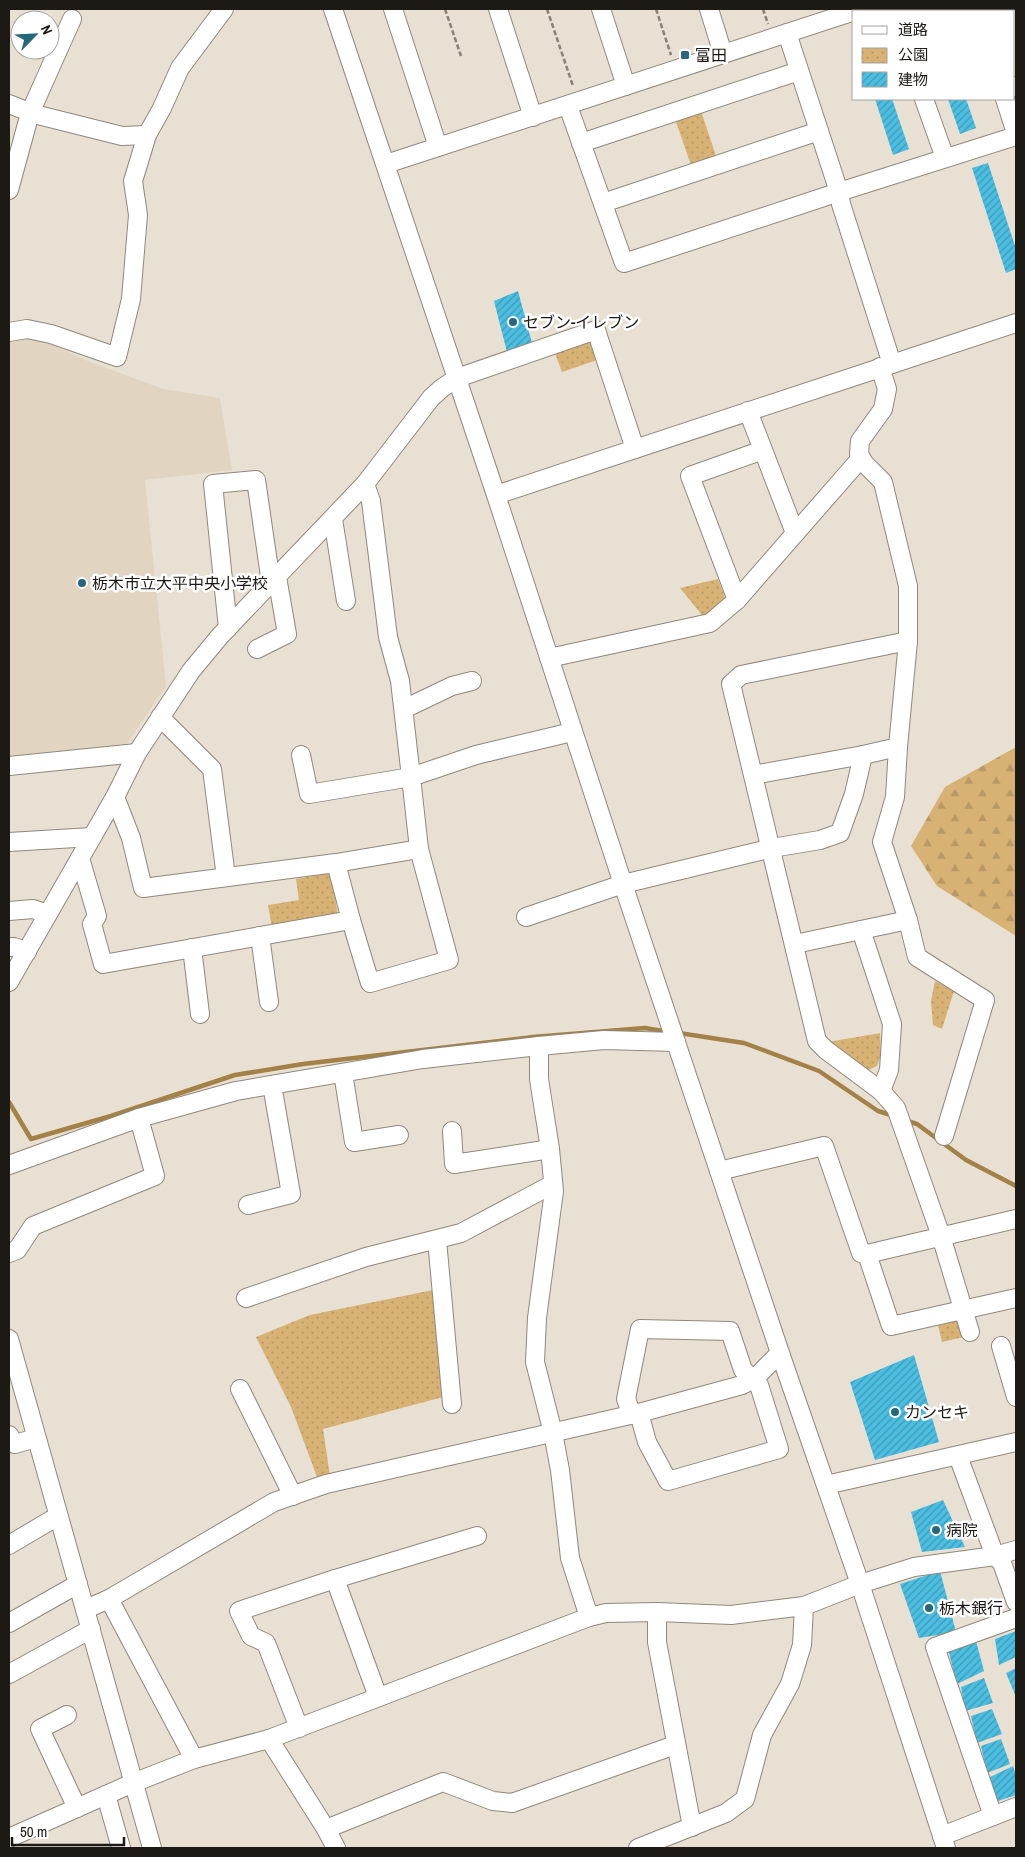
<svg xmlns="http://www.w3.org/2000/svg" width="1025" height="1857" viewBox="0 0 1025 1857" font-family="'Archivo Narrow','Noto Sans JP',sans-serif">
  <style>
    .built { fill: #e1d5c1 }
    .forest { fill: url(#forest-firs) }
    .park { fill: url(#park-dots) }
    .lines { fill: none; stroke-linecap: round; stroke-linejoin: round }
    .stream { stroke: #a38147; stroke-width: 4.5 }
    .building { fill: url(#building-hatch) }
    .minor-casing { stroke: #8f887c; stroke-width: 20 }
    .path { stroke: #878178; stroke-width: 2.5; stroke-dasharray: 5 2.5; stroke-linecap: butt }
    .minor { stroke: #fff; stroke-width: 18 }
    .poi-dot { fill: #27677c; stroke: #fff; stroke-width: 2 }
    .labels { text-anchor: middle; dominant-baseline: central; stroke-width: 5; stroke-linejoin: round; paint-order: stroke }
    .poi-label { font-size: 16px; fill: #1d1a15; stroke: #fff; text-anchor: start }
  </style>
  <defs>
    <pattern id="forest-firs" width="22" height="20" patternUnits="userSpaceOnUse" patternTransform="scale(1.25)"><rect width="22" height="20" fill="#d7b274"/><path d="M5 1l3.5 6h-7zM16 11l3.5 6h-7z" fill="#b89864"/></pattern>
    <pattern id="park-dots" width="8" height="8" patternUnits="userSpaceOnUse" patternTransform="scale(1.25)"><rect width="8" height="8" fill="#d7b274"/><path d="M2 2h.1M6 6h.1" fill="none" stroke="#b89864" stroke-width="1.8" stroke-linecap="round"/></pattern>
    <pattern id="building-hatch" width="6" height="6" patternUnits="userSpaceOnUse" patternTransform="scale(1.25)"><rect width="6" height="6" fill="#4bbee1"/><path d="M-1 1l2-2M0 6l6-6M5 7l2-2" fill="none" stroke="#3e9ab5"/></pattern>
  </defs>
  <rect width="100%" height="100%" fill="#e8e0d3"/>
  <path class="built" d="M 24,336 L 43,341 L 88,361 L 163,389 L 220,398 L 232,470 L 145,480 L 166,686 L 123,750 L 9,760 L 9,340 Z"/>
  <path class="forest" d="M 1016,747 L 1016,936 L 937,886 L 911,846 L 945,787 Z"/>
  <g class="park">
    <path d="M 701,111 L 717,159 L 692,168 L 675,119 Z"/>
    <path d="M 590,341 L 597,360 L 562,372 L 555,353 Z"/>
    <path d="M 718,579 L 727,603 L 707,621 L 680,588 Z"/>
    <path d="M 331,873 L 338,916 L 272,928 L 268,905 L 299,900 L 296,879 Z"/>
    <path d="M 935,981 L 954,991 L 942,1029 L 933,1025 L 931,1001 Z"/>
    <path d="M 880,1033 L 881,1056 L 877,1066 L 868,1070 L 859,1065 L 828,1042 Z"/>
    <path d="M 433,1290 L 443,1397 L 323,1429 L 330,1476 L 317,1477 L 291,1407 L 256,1337 L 310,1315 Z"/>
    <path d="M 961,1316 L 968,1336 L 942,1342 L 937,1321 Z"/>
  </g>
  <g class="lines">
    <g class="stream">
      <path d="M 679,1033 L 744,1043 L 819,1071 L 878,1111 L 894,1116"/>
      <path d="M 9,1102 L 31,1139 L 111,1116 L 235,1075 L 303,1064 L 533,1037 L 645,1028 L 669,1032"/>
      <path d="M 904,1120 L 917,1124 L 966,1160 L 1016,1186"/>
    </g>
  </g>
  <g class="building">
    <path d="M 875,99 L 892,99 L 909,149 L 893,155 Z"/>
    <path d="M 948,99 L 966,99 L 976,128 L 960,134 Z"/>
    <path d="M 988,163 L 1016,249 L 1016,269 L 1006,273 L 972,168 Z"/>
    <path d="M 518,291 L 532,343 L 507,352 L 494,301 Z"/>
    <path d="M 914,1355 L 939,1442 L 875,1460 L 850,1382 Z"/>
    <path d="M 943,1500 L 965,1547 L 922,1552 L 911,1512 Z"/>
    <path d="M 940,1571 L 956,1632 L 919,1638 L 900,1584 Z"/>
    <path d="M 1016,1631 L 1016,1657 L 999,1665 L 995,1639 Z"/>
    <path d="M 976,1641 L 984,1671 L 957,1684 L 948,1649 Z"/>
    <path d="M 1016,1668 L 1016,1697 L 1006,1673 Z"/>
    <path d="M 984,1678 L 993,1703 L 965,1711 L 961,1687 Z"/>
    <path d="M 992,1709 L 1002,1734 L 977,1743 L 971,1716 Z"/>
    <path d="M 1001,1739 L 1010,1764 L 987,1773 L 981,1746 Z"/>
    <path d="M 1013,1766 L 1016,1775 L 1016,1795 L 995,1802 L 986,1779 Z"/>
  </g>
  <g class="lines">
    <defs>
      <g id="minor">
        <path d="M 333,9 L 496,495 L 623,884 L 780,1353 L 860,1584 L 946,1848"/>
        <path d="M 393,9 L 438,147"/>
        <path d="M 498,9 L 533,117"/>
        <path d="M 601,9 L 626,86"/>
        <path d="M 709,9 L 723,54"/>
        <path d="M 892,9 L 893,11"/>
        <path d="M 974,9 L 975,11"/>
        <path d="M 1014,87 L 1016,86"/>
        <path d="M 924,99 L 945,158"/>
        <path d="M 1005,99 L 1016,133"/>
        <path d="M 9,104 L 34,114 L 122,136 L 147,135"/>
        <path d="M 568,106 L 624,263 L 839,192 L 787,33"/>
        <path d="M 581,143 L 799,71"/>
        <path d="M 386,164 L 861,9"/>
        <path d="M 9,190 L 30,113 L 72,19"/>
        <path d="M 603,203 L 819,131"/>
        <path d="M 9,332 L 27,329 L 51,334 L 117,357 L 131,299 L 138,215 L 133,181 L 147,135 L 162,108 L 180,68 L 224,9"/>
        <path d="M 892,364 L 1016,323"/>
        <path d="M 748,411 L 795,533"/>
        <path d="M 496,495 L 892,364 L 841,204 L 839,192 L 1016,136"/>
        <path d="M 333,519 L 346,601"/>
        <path d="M 737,600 L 690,476 L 763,450"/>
        <path d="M 228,628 L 213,484 L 256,480 L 271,583"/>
        <path d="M 908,641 L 741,675 L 731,684 L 817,1041 L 826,1050 L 881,1091 L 896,1108 L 941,1236 L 970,1332"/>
        <path d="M 257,649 L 287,634 L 277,577"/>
        <path d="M 549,658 L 710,623 L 737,600 L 861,458"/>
        <path d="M 404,709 L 452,686 L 472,681"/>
        <path d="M 160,717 L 212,769 L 226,877"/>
        <path d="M 898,747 L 895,797 L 882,842 L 908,920"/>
        <path d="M 301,755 L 309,794 L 411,777 L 400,681 L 388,637 L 371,501 L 365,484"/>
        <path d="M 9,766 L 137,753"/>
        <path d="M 753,775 L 863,755"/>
        <path d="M 115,797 L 131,838 L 143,888 L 336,863 L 419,849 L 411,777 L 476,755 L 572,732"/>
        <path d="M 9,842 L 92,837"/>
        <path d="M 80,858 L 97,916 L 92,924 L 103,964 L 351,920 L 336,863"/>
        <path d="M 9,911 L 33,909 L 48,914"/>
        <path d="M 526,917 L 623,884 L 772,848 L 820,840 L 840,833 L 854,794 L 863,755 L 898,747 L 908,641 L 908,586 L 883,482 L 864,463 L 859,454 L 860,441 L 883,409 L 887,389 L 880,367"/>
        <path d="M 351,920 L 370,983 L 449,960 L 419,849"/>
        <path d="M 861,930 L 892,1024 L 889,1070 L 881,1091"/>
        <path d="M 260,936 L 269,1002"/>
        <path d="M 795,944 L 908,920 L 917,957 L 985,1000 L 944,1136"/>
        <path d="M 9,947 L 14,947 L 27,952"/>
        <path d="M 192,948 L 200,1014"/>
        <path d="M 9,982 L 115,797 L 137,753 L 191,671 L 220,636 L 365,484 L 431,398 L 442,388 L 457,378 L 596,330 L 635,449"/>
        <path d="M 539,1046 L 539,1079 L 550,1149 L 554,1191 L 537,1318 L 535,1362 L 553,1433 L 560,1470 L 570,1558 L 589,1617"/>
        <path d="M 343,1073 L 354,1142 L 399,1135"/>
        <path d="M 452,1131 L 454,1164 L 550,1149"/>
        <path d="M 9,1165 L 139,1118 L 236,1091 L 423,1059 L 539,1046 L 604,1040 L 676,1042"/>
        <path d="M 719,1171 L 824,1146 L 861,1253 L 867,1254 L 1016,1219"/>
        <path d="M 248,1205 L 291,1194 L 272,1085"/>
        <path d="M 437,1240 L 452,1404"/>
        <path d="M 9,1253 L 17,1250 L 33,1226 L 155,1176 L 139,1118"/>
        <path d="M 867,1254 L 891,1326 L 1016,1298"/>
        <path d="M 246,1298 L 366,1257 L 461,1233 L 553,1184"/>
        <path d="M 9,1339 L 152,1848"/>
        <path d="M 1001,1346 L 1016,1397"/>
        <path d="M 240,1389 L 293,1496"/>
        <path d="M 632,1415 L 626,1399 L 640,1329 L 730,1331 L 743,1370 L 759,1385 L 779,1449 L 668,1481 L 647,1442 L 639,1413"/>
        <path d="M 9,1435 L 15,1444 L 36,1438"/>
        <path d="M 826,1485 L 1016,1442"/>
        <path d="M 9,1545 L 58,1516"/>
        <path d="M 1016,1550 L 995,1556 L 1002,1563 L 1016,1602"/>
        <path d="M 335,1579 L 378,1697"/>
        <path d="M 109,1599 L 194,1759"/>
        <path d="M 86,1609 L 109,1599 L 274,1502 L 326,1484 L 639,1413 L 742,1385 L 754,1379 L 780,1353"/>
        <path d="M 657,1612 L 657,1642 L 692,1827"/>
        <path d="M 9,1623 L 78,1584"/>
        <path d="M 9,1674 L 91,1629"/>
        <path d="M 67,1715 L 40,1729 L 77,1808"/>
        <path d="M 299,1728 L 266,1643 L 251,1636 L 239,1611 L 335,1579 L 477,1536"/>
        <path d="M 269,1739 L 326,1829 L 336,1848"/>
        <path d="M 106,1795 L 121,1848"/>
        <path d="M 993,1816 L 935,1647 L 1016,1618"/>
        <path d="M 326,1829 L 443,1782 L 493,1801 L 512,1803 L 675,1745"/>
        <path d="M 942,1836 L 1016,1807"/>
        <path d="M 9,1838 L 133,1783 L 194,1759 L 269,1739 L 589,1617 L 606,1613 L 657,1612 L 731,1615 L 804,1606 L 860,1584 L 914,1567 L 995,1556 L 958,1456"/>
        <path d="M 638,1848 L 726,1813 L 745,1799 L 762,1735 L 790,1684 L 802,1645 L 804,1606"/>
      </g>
    </defs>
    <use href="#minor" class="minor-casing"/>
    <g class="path">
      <path d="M 445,9 L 461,56"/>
      <path d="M 547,9 L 573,86"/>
      <path d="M 656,9 L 671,55"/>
      <path d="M 763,9 L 768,24"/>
    </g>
    <use href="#minor" class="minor"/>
  </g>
  <g class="poi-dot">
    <rect x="680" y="50" width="10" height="10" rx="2.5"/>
    <circle cx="513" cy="322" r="5"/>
    <circle cx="82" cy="583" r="5"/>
    <circle cx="895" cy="1412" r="5"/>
    <circle cx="936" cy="1530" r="5"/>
    <circle cx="929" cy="1608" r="5"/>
  </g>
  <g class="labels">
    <g class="poi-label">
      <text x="695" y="55">富田</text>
      <text x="523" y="322">セブン-イレブン</text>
      <text x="92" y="583">栃木市立大平中央小学校</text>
      <text x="905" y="1412">カンセキ</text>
      <text x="946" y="1530">病院</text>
      <text x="939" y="1608">栃木銀行</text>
    </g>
  </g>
  <rect width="1025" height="1857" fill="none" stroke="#1d1a15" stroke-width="20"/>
  <rect x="852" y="10" width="162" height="90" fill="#ffffff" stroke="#a5a3a1"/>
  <rect x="862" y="26" width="25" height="8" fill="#ffffff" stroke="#a5a3a1"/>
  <text x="898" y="35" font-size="15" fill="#1d1a15">道路</text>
  <rect x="862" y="48" width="25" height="15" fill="url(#park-dots)" stroke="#a5a3a1"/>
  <text x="898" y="60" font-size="15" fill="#1d1a15">公園</text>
  <rect x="862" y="72" width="25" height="15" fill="url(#building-hatch)" stroke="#a5a3a1"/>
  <text x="898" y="85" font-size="15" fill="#1d1a15">建物</text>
  <g transform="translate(35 35) rotate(66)"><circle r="24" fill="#ffffff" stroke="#a5a3a1"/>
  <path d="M0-4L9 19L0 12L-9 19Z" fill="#27677c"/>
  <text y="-8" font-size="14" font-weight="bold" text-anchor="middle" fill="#1d1a15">N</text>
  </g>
  <path d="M12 1837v8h112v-8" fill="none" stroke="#1d1a15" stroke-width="2.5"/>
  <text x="20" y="1837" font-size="15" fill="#1d1a15" stroke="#ffffff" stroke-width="4" paint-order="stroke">50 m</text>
</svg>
